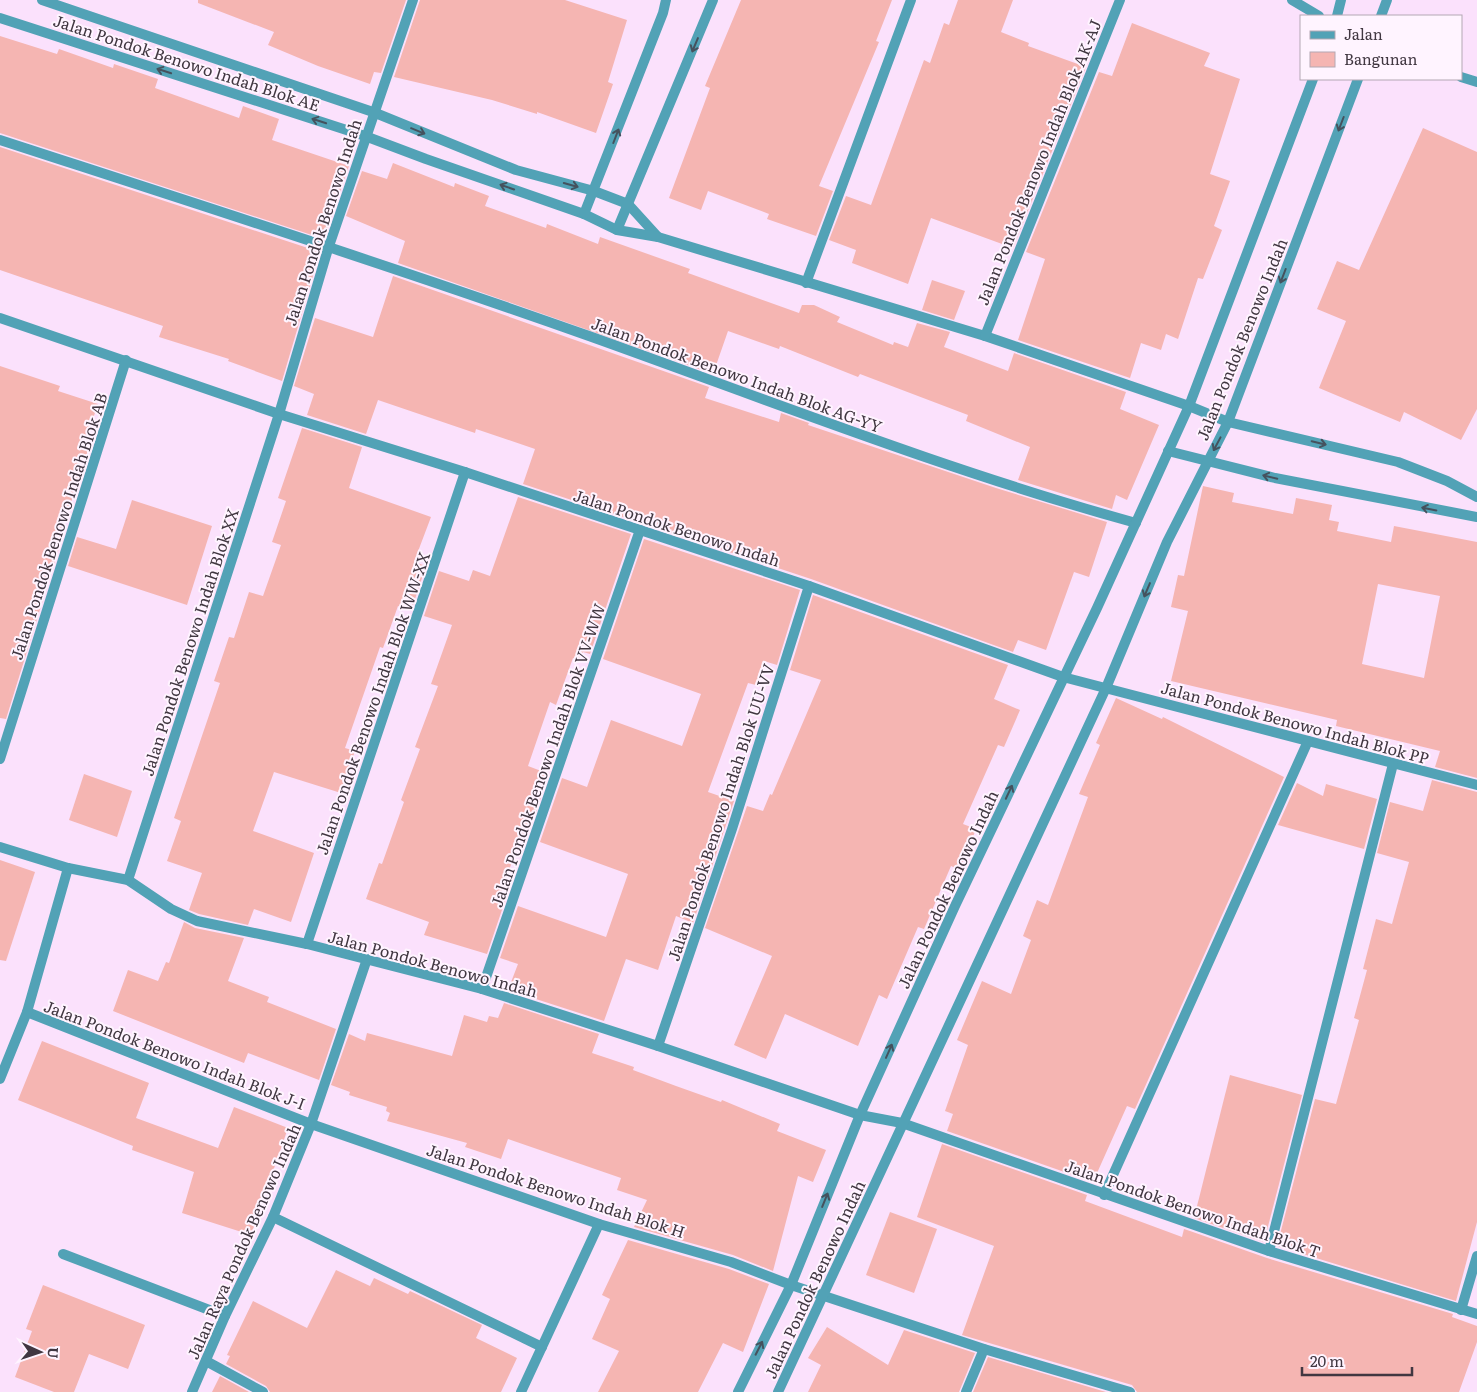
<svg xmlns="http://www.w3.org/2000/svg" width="1477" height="1392" viewBox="0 0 1477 1392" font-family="Literata,serif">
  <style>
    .building { fill: #f5b5b2; fill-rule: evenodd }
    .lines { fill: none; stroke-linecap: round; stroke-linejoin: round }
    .lane { stroke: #52a2b6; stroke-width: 10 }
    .street { stroke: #52a2b6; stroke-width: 10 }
    .oneway { stroke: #45525e }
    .labels { text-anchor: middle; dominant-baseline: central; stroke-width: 4; stroke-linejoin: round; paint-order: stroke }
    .street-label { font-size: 16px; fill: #413741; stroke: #fff4ff }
  </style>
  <rect width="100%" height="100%" fill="#fbe1fc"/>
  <g class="building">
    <path d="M 198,0 L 406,0 L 381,73 L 374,72 L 370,84 L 318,66 L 268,45 L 274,32 L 198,3 Z"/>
    <path d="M 420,0 L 565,0 L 627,20 L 608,82 L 613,84 L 596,133 L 537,112 L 537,114 L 492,100 L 394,77 Z"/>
    <path d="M 741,0 L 892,0 L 876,41 L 879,42 L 819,186 L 833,191 L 816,236 L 767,219 L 769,214 L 708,191 L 701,210 L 669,198 L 710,88 L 705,86 Z"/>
    <path d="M 958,0 L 1013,0 L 1001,32 L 1029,43 L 1028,46 L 1086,67 L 1013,248 L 931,218 L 908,284 L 852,263 L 856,250 L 829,240 L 846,196 L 871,205 L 924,60 L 930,63 L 944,23 L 949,25 Z"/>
    <path d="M 1132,23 L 1210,53 L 1204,66 L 1240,79 L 1210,174 L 1230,181 L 1214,226 L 1222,230 L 1203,279 L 1198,278 L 1178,339 L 1166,334 L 1161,350 L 1141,343 L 1130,378 L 1018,340 L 1045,259 L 1026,252 L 1099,72 L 1112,76 Z"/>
    <path d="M 0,36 L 57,54 L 59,49 L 113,68 L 114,64 L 158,79 L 155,88 L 239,118 L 243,106 L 279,119 L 272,140 L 349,166 L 324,239 L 0,133 Z"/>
    <path d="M 1423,128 L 1477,152 L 1477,409 L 1461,440 L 1404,412 L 1400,422 L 1319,388 L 1346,321 L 1317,309 L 1337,261 L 1359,270 Z"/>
    <path d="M 0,147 L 320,252 L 282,381 L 228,361 L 229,359 L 159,337 L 163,326 L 0,270 Z"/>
    <path d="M 393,163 L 454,187 L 455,183 L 489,196 L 485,206 L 546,228 L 547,224 L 598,244 L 600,237 L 690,269 L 688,273 L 799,313 L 802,305 L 814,305 L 840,317 L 837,322 L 893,345 L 894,342 L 908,347 L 917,323 L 950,332 L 944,347 L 1008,371 L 1014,353 L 1126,392 L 1120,409 L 1159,425 L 1127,500 L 1116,495 L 1112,509 L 1018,480 L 1030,447 L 966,421 L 968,415 L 860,374 L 858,377 L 780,346 L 779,349 L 728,331 L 713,374 L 398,263 L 405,241 L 346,216 L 362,171 L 387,179 Z"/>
    <path d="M 393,276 L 709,387 L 705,398 L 779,422 L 781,413 L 809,423 L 808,425 L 996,488 L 1107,522 L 1089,577 L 1074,572 L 1046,650 L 1018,640 L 1013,652 L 811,579 L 523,484 L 535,449 L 476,429 L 475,433 L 378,400 L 366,434 L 307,415 L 314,394 L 294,386 L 315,318 L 373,337 Z"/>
    <path d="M 932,280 L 965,291 L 954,320 L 922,310 Z"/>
    <path d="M 0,366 L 60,386 L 58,391 L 98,404 L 84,445 L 89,447 L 62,531 L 64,532 L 6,719 L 0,718 Z"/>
    <path d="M 302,428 L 362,447 L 349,488 L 431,517 L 414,562 L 426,566 L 411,611 L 398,606 L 383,648 L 380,647 L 345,748 L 355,751 L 341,793 L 274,772 L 253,831 L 314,853 L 291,922 L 254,909 L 248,925 L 199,914 L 189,910 L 202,873 L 167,861 L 181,821 L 174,818 L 220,683 L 214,681 L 229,637 L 234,638 L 249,592 L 263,596 L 281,545 L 272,542 L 286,501 L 278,498 Z"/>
    <path d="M 1203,486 L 1234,493 L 1232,502 L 1293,514 L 1296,498 L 1332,505 L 1329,520 L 1339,522 L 1337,531 L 1391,542 L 1394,526 L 1477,542 L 1477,778 L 1435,767 L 1440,751 L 1336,726 L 1337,720 L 1171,681 L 1188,611 L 1171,607 L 1178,575 L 1184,576 ZM 1378,584 L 1440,596 L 1424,678 L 1362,664 Z"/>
    <path d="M 518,497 L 631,534 L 590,654 L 583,652 L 580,661 L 573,658 L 556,705 L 550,702 L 528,766 L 549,774 L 527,838 L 521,836 L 499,899 L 505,901 L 487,954 L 424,935 L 429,922 L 366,899 L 379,863 L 382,864 L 404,802 L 401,800 L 420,749 L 415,747 L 438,686 L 431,684 L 452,625 L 424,616 L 439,571 L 469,581 L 473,570 L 490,576 Z"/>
    <path d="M 132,500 L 212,526 L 187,605 L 68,566 L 77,537 L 116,549 Z"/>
    <path d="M 644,539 L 800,590 L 777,665 L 764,661 L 756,685 L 748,683 L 708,792 L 734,801 L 693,923 L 676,916 L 658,970 L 626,959 L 604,1021 L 508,990 L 518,964 L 500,958 L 518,906 L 606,937 L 628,874 L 540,842 L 562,778 L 587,787 L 611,720 L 682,746 L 701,694 L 603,659 Z"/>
    <path d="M 813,595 L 1008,665 L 994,699 L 1020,710 L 1004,747 L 998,745 L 963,824 L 976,829 L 960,870 L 951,866 L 924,929 L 918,927 L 887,999 L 879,995 L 858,1046 L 785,1014 L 766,1059 L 734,1045 L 772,956 L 705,928 L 747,806 L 763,811 L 770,794 L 772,795 L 821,680 L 790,670 Z"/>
    <path d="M 1116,698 L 1162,719 L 1163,717 L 1284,777 L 1135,1109 L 1127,1106 L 1093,1182 L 947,1131 L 953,1114 L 945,1111 L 968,1045 L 957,1040 L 982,981 L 1011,994 L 1031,940 L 1023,936 L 1037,900 L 1048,905 L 1088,797 L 1079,794 L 1100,745 L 1096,743 Z"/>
    <path d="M 84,774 L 132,791 L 117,837 L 69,820 Z"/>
    <path d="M 1432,780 L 1477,792 L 1477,1222 L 1456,1301 L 1277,1246 L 1315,1099 L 1336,1104 L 1359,1020 L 1354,1018 L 1367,970 L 1363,969 L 1376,919 L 1392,924 L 1409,862 L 1377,853 L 1390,802 L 1423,811 Z"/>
    <path d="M 1297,783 L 1323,796 L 1326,784 L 1377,799 L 1364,849 L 1278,825 Z"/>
    <path d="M 0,860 L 35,872 L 6,961 L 0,960 Z"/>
    <path d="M 184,922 L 195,928 L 244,938 L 228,981 L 269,997 L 267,1002 L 336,1029 L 319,1080 L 248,1053 L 244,1063 L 113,1011 L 128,970 L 158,981 L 166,962 L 169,963 Z"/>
    <path d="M 504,1003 L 599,1034 L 592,1053 L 634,1067 L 633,1070 L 676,1086 L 721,1102 L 722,1100 L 780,1124 L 777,1131 L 826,1150 L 813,1182 L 798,1176 L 773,1271 L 733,1255 L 634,1227 L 647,1200 L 617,1190 L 621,1178 L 508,1139 L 501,1159 L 465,1147 L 467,1143 L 387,1121 L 390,1113 L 386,1111 L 387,1107 L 349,1095 L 350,1092 L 331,1085 L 349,1034 L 365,1041 L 367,1033 L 452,1056 L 464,1015 L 487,1022 L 489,1016 L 498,1018 Z"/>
    <path d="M 42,1041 L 149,1083 L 136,1118 L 218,1148 L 234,1107 L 288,1128 L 251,1235 L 182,1213 L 194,1172 L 132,1150 L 133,1146 L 18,1100 Z"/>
    <path d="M 1230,1075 L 1302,1095 L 1264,1242 L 1194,1218 Z"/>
    <path d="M 942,1144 L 1087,1195 L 1085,1201 L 1182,1237 L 1184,1229 L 1190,1231 L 1267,1258 L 1453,1314 L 1452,1317 L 1477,1326 L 1477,1342 L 1459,1392 L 1137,1392 L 1132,1385 L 962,1335 L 994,1246 L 917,1217 Z"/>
    <path d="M 890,1212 L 937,1229 L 914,1293 L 866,1275 Z"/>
    <path d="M 628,1240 L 729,1269 L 769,1284 L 743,1352 L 723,1343 L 698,1392 L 598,1392 L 619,1351 L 592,1339 L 610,1299 L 602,1295 Z"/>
    <path d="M 336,1270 L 370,1286 L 374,1278 L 408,1294 L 410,1291 L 482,1325 L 476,1338 L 517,1358 L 501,1392 L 270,1392 L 266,1386 L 226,1364 L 230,1356 L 227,1355 L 253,1301 L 307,1328 Z"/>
    <path d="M 43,1285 L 145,1325 L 128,1369 L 89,1354 L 74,1392 L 54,1392 L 15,1377 L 32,1331 L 26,1329 Z"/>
    <path d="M 827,1327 L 888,1365 L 904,1330 L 975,1353 L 959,1392 L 808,1392 L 821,1365 L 808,1358 Z"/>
    <path d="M 988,1357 L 1106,1392 L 973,1392 Z"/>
    <path d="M 220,1376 L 249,1392 L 212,1392 Z"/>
  </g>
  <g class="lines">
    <path class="lane" d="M 63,1254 L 225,1316"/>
    <g class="street">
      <path d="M 42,0 L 373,112 L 516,170 L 594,191 L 628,204 L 658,237"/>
      <path d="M 1292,0 L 1319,16"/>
      <path d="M 1337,16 L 1341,0"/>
      <path d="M 1381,16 L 1387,0"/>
      <path d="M 0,18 L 365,136 L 426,159 L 584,214 L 617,230 L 658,237 L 985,336 L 1189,406 L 1228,422 L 1398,462 L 1447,481 L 1477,497"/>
      <path d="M 1461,77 L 1477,82"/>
      <path d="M 0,140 C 197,204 394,267 589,336 C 771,401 951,472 1136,523"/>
      <path d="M 584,214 L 663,13 L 666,0"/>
      <path d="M 617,230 L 713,0"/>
      <path d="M 806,283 L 911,0"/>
      <path d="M 0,318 L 279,414 L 465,472 L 809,586 L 1063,677 L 1477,785"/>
      <path d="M 985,336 L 1120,0"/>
      <path d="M 1168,451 L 1275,478 L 1477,517"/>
      <path d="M 0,759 L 126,360"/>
      <path d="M 0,847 L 68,868 L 128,880 L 171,909 L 197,921 L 307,944 L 482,989 L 658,1046 L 860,1115 L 902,1123 L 1269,1251 L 1477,1314"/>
      <path d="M 128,880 L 279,414 L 328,249 L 413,0"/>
      <path d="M 307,944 L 465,472"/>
      <path d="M 482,989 L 640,530"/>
      <path d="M 27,1012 L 311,1124 L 599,1224 L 731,1262 L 791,1285 L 984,1349 L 1130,1392"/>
      <path d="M 658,1046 L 732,829 L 809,586"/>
      <path d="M 0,1079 L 27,1012 L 68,868"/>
      <path d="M 1104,1195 L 1308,741"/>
      <path d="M 273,1217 L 542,1347"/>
      <path d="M 1269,1251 L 1393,764"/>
      <path d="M 1461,1310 L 1477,1256"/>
      <path d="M 206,1361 L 263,1392"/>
      <path d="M 192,1392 L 225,1316 L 273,1217 L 311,1124 L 367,959"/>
      <path d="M 521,1392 L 599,1224"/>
      <path d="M 738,1392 L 791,1285 L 860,1115 L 955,906 L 1097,608 L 1189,406 L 1313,79"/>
      <path d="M 778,1392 L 1106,688 L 1167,542 L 1228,422 L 1358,79"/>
      <path d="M 966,1392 L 984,1349"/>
    </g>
  </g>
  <defs><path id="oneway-shaft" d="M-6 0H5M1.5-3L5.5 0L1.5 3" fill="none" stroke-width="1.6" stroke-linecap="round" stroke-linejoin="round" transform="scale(1.25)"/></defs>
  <g class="oneway">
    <use href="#oneway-shaft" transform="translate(695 45) rotate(113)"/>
    <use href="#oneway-shaft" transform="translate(164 71) rotate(-162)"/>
    <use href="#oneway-shaft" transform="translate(319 121) rotate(-162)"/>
    <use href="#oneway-shaft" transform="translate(1341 124) rotate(111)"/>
    <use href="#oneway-shaft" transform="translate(418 131) rotate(22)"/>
    <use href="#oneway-shaft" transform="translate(616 136) rotate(-69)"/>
    <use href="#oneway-shaft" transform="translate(571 185) rotate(16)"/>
    <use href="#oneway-shaft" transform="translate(507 187) rotate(-161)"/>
    <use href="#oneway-shaft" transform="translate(1283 276) rotate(111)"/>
    <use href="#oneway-shaft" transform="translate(1319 443) rotate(13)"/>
    <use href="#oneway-shaft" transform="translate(1217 444) rotate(118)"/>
    <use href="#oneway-shaft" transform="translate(1270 477) rotate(-166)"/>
    <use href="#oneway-shaft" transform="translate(1429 509) rotate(-169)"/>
    <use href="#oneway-shaft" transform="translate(1147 590) rotate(113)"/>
    <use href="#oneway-shaft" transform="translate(1009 792) rotate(-65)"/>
    <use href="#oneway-shaft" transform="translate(889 1051) rotate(-66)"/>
    <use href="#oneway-shaft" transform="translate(825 1200) rotate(-68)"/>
    <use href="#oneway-shaft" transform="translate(759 1348) rotate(-63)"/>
  </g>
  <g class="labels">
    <g class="street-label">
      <text transform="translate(187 62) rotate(18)">Jalan Pondok Benowo Indah Blok AE</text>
      <text transform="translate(1038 162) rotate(-68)">Jalan Pondok Benowo Indah Blok AK-AJ</text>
      <text transform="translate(322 222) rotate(-72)">Jalan Pondok Benowo Indah</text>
      <text transform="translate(1241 339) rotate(-68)">Jalan Pondok Benowo Indah</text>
      <text transform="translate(737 374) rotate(20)">Jalan Pondok Benowo Indah Blok AG-YY</text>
      <text transform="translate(58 526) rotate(-72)">Jalan Pondok Benowo Indah Blok AB</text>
      <text transform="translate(677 527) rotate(18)">Jalan Pondok Benowo Indah</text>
      <text transform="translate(189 642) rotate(-72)">Jalan Pondok Benowo Indah Blok XX</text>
      <text transform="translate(372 703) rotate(-71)">Jalan Pondok Benowo Indah Blok WW-XX</text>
      <text transform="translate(1295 722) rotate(15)">Jalan Pondok Benowo Indah Blok PP</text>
      <text transform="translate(547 755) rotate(-71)">Jalan Pondok Benowo Indah Blok VV-WW</text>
      <text transform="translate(720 812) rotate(-72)">Jalan Pondok Benowo Indah Blok UU-VV</text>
      <text transform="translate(947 889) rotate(-65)">Jalan Pondok Benowo Indah</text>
      <text transform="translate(433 963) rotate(15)">Jalan Pondok Benowo Indah</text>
      <text transform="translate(175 1054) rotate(21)">Jalan Pondok Benowo Indah Blok J-I</text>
      <text transform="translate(556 1190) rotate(18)">Jalan Pondok Benowo Indah Blok H</text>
      <text transform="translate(1193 1208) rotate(19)">Jalan Pondok Benowo Indah Blok T</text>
      <text transform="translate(243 1241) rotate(-66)">Jalan Raya Pondok Benowo Indah</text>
      <text transform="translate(814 1279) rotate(-65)">Jalan Pondok Benowo Indah</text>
    </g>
  </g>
  <rect x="1300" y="15" width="162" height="65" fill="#fff4ff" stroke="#b3a8b3"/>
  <rect x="1310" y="31" width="25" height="8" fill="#52a2b6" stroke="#b3a8b3"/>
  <text x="1344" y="40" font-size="15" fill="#413741">Jalan</text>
  <rect x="1310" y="52" width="25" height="15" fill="#f5b5b2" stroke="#b3a8b3"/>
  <text x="1344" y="65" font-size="15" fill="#413741">Bangunan</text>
  <g transform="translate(40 1352) rotate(93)" stroke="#fff4ff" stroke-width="4" paint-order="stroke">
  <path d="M0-4L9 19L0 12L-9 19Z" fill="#413741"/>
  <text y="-8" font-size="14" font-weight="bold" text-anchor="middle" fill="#413741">U</text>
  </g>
  <path d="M1302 1367v8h110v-8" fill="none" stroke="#413741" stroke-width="2.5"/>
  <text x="1310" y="1367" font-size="15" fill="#413741" stroke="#fff4ff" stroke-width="4" paint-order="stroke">20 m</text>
</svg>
